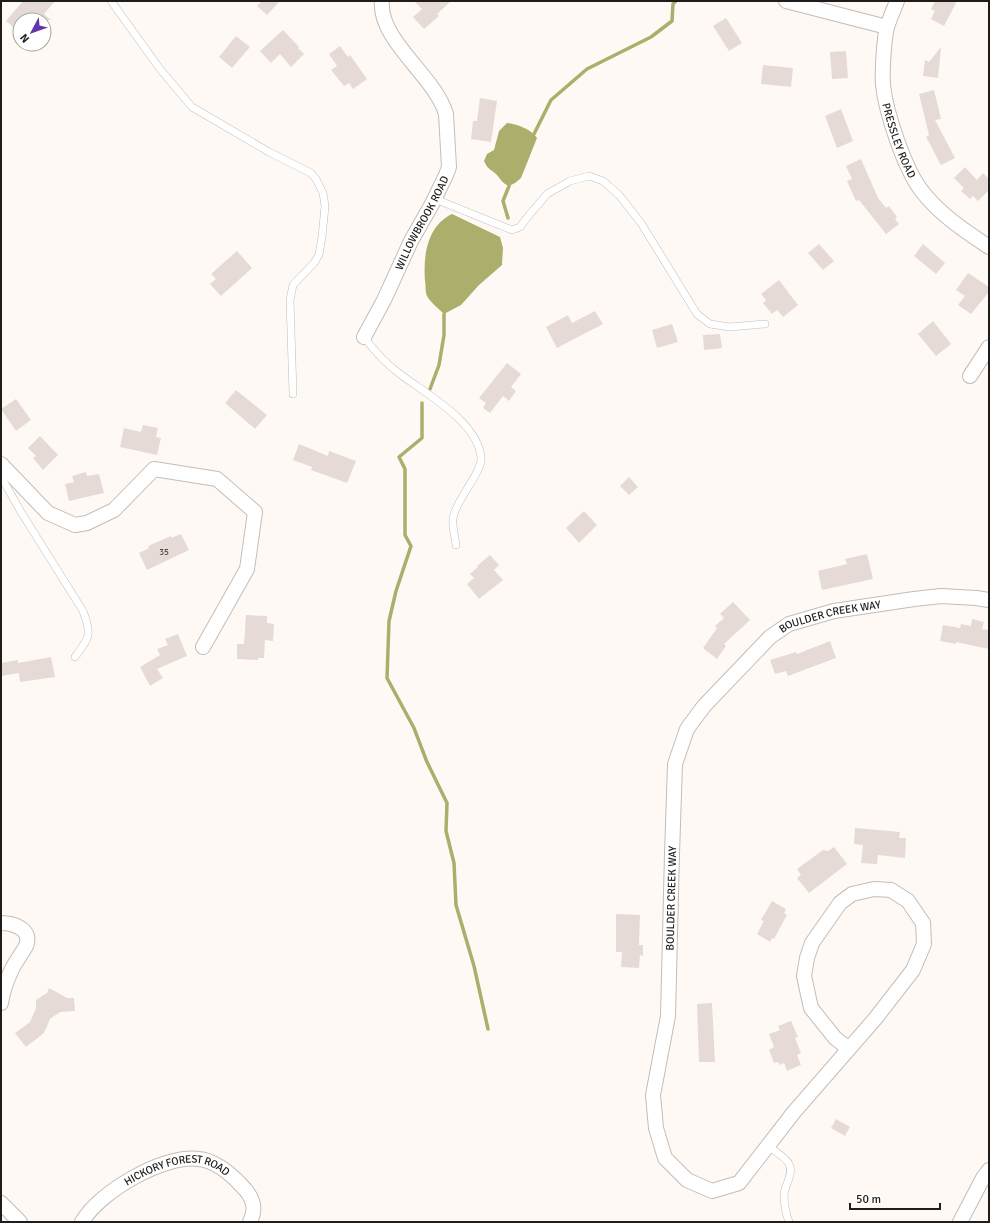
<svg xmlns="http://www.w3.org/2000/svg" width="990" height="1223" viewBox="0 0 990 1223" font-family="Signika,sans-serif">
  <style>
    .water { fill: #acae6c }
    .lines { fill: none; stroke-linecap: round; stroke-linejoin: round }
    .stream { stroke: #acae6c; stroke-width: 3.5 }
    .building { fill: #e6dad7 }
    .lane-casing { stroke: #c5bcb6; stroke-width: 8 }
    .street-casing { stroke: #c5bcb6; stroke-width: 16 }
    .lane { stroke: #fff; stroke-width: 7 }
    .street { stroke: #fff; stroke-width: 14 }
    .labels { text-anchor: middle; dominant-baseline: central; stroke-width: 3; stroke-linejoin: round; paint-order: stroke }
    .number-label { font-size: 9px; fill: #514c48 }
    .street-label { font-size: 11px; fill: #1f1c19; stroke: #fff }
  </style>
  <rect width="100%" height="100%" fill="#fff9f5"/>
  <g class="water">
    <path d="M 507,123 C 517,124 532,130 537,138 L 521,178 L 515,183 L 509,186 C 501,182 502,181 497,175 C 490,168 489,171 484,161 L 487,154 L 494,150 L 499,131 Z"/>
    <path d="M 452,214 L 500,237 L 503,248 L 502,265 L 479,285 L 461,305 L 444,314 C 440,310 429,301 427,296 C 425,292 426,285 425,281 C 423,256 427,226 452,214 Z"/>
  </g>
  <g class="lines">
    <g class="stream">
      <path d="M 534,134 L 551,100 L 587,69 L 651,37 L 672,21 L 673,4 L 676,1"/>
      <path d="M 508,218 L 503,201 L 509,186"/>
      <path d="M 430,389 L 439,365 L 444,335 L 444,314"/>
      <path d="M 422,403 L 422,438 L 399,457 L 405,469 L 405,535 L 411,546 L 396,591 L 389,621 L 387,678 L 414,728 L 427,762 L 447,803 L 446,831 L 454,863 L 456,905 L 474,966 L 488,1029"/>
    </g>
  </g>
  <g class="building">
    <path d="M 23,1 L 55,1 L 44,14 L 51,20 L 20,20 L 20,33 L 6,21 Z"/>
    <path d="M 262,1 L 280,1 L 267,15 L 257,6 Z"/>
    <path d="M 414,1 L 451,1 L 437,14 L 439,16 L 424,29 L 413,17 L 422,9 Z"/>
    <path d="M 935,1 L 957,1 L 944,26 L 931,19 L 935,11 L 931,9 Z"/>
    <path d="M 726,18 L 742,43 L 729,51 L 713,26 Z"/>
    <path d="M 283,30 L 299,47 L 298,48 L 304,54 L 291,67 L 280,54 L 271,63 L 260,51 Z"/>
    <path d="M 236,36 L 250,47 L 232,68 L 219,57 Z"/>
    <path d="M 340,46 L 348,57 L 350,55 L 367,79 L 353,89 L 349,83 L 344,86 L 331,70 L 337,66 L 329,54 Z"/>
    <path d="M 941,47 L 938,78 L 923,76 L 925,60 L 929,62 Z"/>
    <path d="M 846,51 L 848,78 L 832,79 L 830,52 Z"/>
    <path d="M 763,65 L 793,68 L 791,87 L 761,84 Z"/>
    <path d="M 934,90 L 941,119 L 935,120 L 955,158 L 941,165 L 926,137 L 929,135 L 919,94 Z"/>
    <path d="M 480,98 L 497,101 L 491,142 L 471,139 L 473,121 L 477,121 Z"/>
    <path d="M 841,109 L 853,141 L 837,148 L 825,116 Z"/>
    <path d="M 861,159 L 878,198 L 886,208 L 889,206 L 897,217 L 895,219 L 899,224 L 886,234 L 859,200 L 856,201 L 847,181 L 852,179 L 846,166 Z"/>
    <path d="M 965,167 L 977,180 L 983,173 L 989,179 L 989,190 L 978,201 L 973,196 L 970,199 L 961,191 L 964,188 L 954,178 Z"/>
    <path d="M 819,244 L 834,261 L 823,270 L 808,253 Z"/>
    <path d="M 923,244 L 945,263 L 936,274 L 914,256 Z"/>
    <path d="M 237,251 L 252,268 L 221,296 L 210,284 L 216,279 L 211,274 Z"/>
    <path d="M 968,273 L 989,287 L 989,292 L 971,314 L 958,305 L 965,296 L 956,290 Z"/>
    <path d="M 779,280 L 798,305 L 783,317 L 777,310 L 772,314 L 763,303 L 766,300 L 761,294 Z"/>
    <path d="M 595,311 L 603,324 L 557,348 L 546,327 L 568,315 L 572,323 Z"/>
    <path d="M 933,321 L 951,344 L 936,356 L 918,334 Z"/>
    <path d="M 672,324 L 678,342 L 657,348 L 652,330 Z"/>
    <path d="M 720,334 L 722,348 L 704,350 L 703,335 Z"/>
    <path d="M 507,363 L 521,374 L 511,387 L 516,391 L 509,401 L 503,396 L 490,413 L 483,408 L 486,403 L 479,398 Z"/>
    <path d="M 236,390 L 267,415 L 255,429 L 225,403 Z"/>
    <path d="M 16,399 L 31,420 L 16,431 L 1,409 Z"/>
    <path d="M 143,425 L 158,428 L 156,437 L 161,438 L 157,455 L 120,447 L 124,428 L 141,432 Z"/>
    <path d="M 40,436 L 58,455 L 43,470 L 33,458 L 36,456 L 28,448 Z"/>
    <path d="M 299,444 L 328,456 L 329,451 L 356,461 L 347,483 L 311,470 L 312,467 L 293,460 Z"/>
    <path d="M 86,472 L 87,476 L 99,474 L 104,493 L 69,501 L 65,484 L 74,482 L 72,476 Z"/>
    <path d="M 629,477 L 638,487 L 629,495 L 620,486 Z"/>
    <path d="M 584,511 L 597,525 L 579,543 L 566,528 Z"/>
    <path d="M 181,534 L 189,550 L 147,570 L 139,553 L 149,548 L 148,546 L 171,536 L 171,538 Z"/>
    <path d="M 867,554 L 873,579 L 822,590 L 818,571 L 847,564 L 845,559 Z"/>
    <path d="M 490,555 L 499,565 L 494,570 L 503,580 L 479,599 L 467,584 L 474,578 L 470,574 L 478,567 L 477,566 Z"/>
    <path d="M 733,602 L 750,620 L 724,644 L 726,646 L 717,659 L 703,648 L 717,628 L 715,626 L 724,618 L 720,614 Z"/>
    <path d="M 246,615 L 267,616 L 267,623 L 274,624 L 273,641 L 265,640 L 264,658 L 258,658 L 258,660 L 237,659 L 237,644 L 244,644 Z"/>
    <path d="M 972,619 L 984,622 L 982,629 L 989,630 L 989,649 L 956,642 L 956,644 L 940,641 L 943,625 L 960,628 L 961,624 L 971,626 Z"/>
    <path d="M 178,634 L 187,656 L 157,669 L 163,678 L 150,686 L 140,667 L 160,655 L 157,649 L 168,645 L 165,639 Z"/>
    <path d="M 830,641 L 836,658 L 788,676 L 786,671 L 775,674 L 770,660 L 796,652 L 797,654 Z"/>
    <path d="M 51,657 L 55,677 L 20,682 L 19,673 L 1,676 L 1,663 L 18,660 L 18,663 Z"/>
    <path d="M 855,828 L 900,832 L 899,838 L 906,838 L 905,858 L 878,855 L 877,864 L 861,863 L 863,845 L 854,844 Z"/>
    <path d="M 834,847 L 847,864 L 809,893 L 797,878 L 801,875 L 797,869 L 823,850 L 828,851 Z"/>
    <path d="M 772,901 L 786,909 L 784,913 L 787,915 L 774,939 L 772,938 L 770,942 L 757,934 L 764,921 L 761,920 Z"/>
    <path d="M 616,914 L 640,915 L 639,945 L 643,945 L 643,956 L 640,955 L 639,968 L 621,967 L 622,952 L 616,952 Z"/>
    <path d="M 49,988 L 67,998 L 74,998 L 75,1011 L 60,1012 L 50,1019 L 44,1033 L 26,1047 L 15,1033 L 30,1022 L 36,1008 L 36,1000 L 47,993 Z"/>
    <path d="M 712,1003 L 715,1062 L 699,1062 L 697,1004 Z"/>
    <path d="M 791,1021 L 798,1037 L 795,1038 L 801,1053 L 797,1055 L 801,1065 L 787,1071 L 784,1063 L 780,1065 L 778,1062 L 774,1063 L 769,1050 L 774,1047 L 769,1034 L 780,1030 L 778,1026 Z"/>
    <path d="M 836,1119 L 850,1127 L 845,1136 L 831,1128 Z"/>
  </g>
  <g class="lines">
    <defs>
      <g id="lane">
        <path d="M 111,1 L 160,69 L 192,107 L 269,152 L 311,173 L 316,179 L 323,193 L 325,206 L 322,237 L 319,255 L 314,263 L 293,285 L 290,300 L 293,394"/>
        <path d="M 435,199 L 512,230 L 520,227 L 530,214 L 547,194 L 570,181 L 589,176 L 603,181 L 619,195 L 641,223 L 697,314 L 710,324 L 730,327 L 765,324"/>
        <path d="M 364,337 C 375,352 385,363 400,374 C 426,394 477,421 481,457 C 483,472 456,499 453,518 C 452,526 455,537 456,545"/>
        <path d="M 1,468 L 4,482 L 21,512 L 83,611 C 92,635 90,637 75,657"/>
        <path d="M 768,1146 C 773,1150 787,1158 789,1164 C 794,1173 785,1185 784,1194 C 784,1203 786,1214 789,1222"/>
      </g>
      <g id="street">
        <path d="M 786,1 L 887,27"/>
        <path id="s1" d="M 897,1 C 894,9 890,18 887,27 C 884,39 882,72 883,85 C 886,113 904,167 921,190 C 939,214 965,231 989,247"/>
        <path id="s2" d="M 364,337 L 384,300 L 411,241 L 432,204 L 446,175 L 449,167 L 446,114 C 435,76 378,40 382,1"/>
        <path d="M 970,376 L 989,347"/>
        <path d="M 1,464 L 48,513 L 75,525 L 87,523 L 114,510 L 154,469 L 217,479 L 255,512 L 247,569 L 203,647"/>
        <path d="M 1,923 C 13,923 33,929 26,946 C 22,953 17,960 13,967 C 7,979 3,990 1,1003"/>
        <path id="s3" d="M 849,1049 L 835,1038 L 811,1008 L 804,976 L 807,958 L 812,943 L 840,903 L 852,894 L 874,889 L 891,890 L 908,901 L 923,923 L 924,944 L 913,970 L 875,1019 L 794,1112 L 739,1183 L 712,1191 L 687,1180 L 665,1158 L 656,1128 L 653,1095 L 668,1016 L 672,854 L 675,764 L 687,729 L 704,706 L 770,637 L 789,624 L 834,611 L 914,599 L 941,596 L 976,598 L 989,600"/>
        <path d="M 1,1203 L 20,1222"/>
        <path id="s4" d="M 82,1222 C 99,1192 164,1154 199,1159 C 216,1161 231,1174 242,1186 C 253,1197 257,1208 250,1222"/>
        <path d="M 960,1222 L 983,1178 L 989,1170"/>
      </g>
    </defs>
    <use href="#lane" class="lane-casing"/>
    <use href="#street" class="street-casing"/>
    <use href="#lane" class="lane"/>
    <use href="#street" class="street"/>
  </g>
  <g class="labels">
    <g class="number-label">
      <text x="164" y="552">35</text>
    </g>
    <g class="street-label">
      <text stroke="none"><textPath href="#s1" startOffset="144">PRESSLEY ROAD</textPath></text>
      <text stroke="none"><textPath href="#s2" startOffset="128">WILLOWBROOK ROAD</textPath></text>
      <text stroke="none"><textPath href="#s3" startOffset="1307">BOULDER CREEK WAY</textPath></text>
      <text stroke="none"><textPath href="#s3" startOffset="947">BOULDER CREEK WAY</textPath></text>
      <text stroke="none"><textPath href="#s4" startOffset="115">HICKORY FOREST ROAD</textPath></text>
    </g>
  </g>
  <rect width="990" height="1223" fill="none" stroke="#1f1c19" stroke-width="4"/>
  <g transform="translate(32 32) rotate(229)"><circle r="19" fill="#ffffff" stroke="#a5a4a3"/>
  <path d="M0-3L7 15L0 10L-7 15Z" fill="#6335ad"/>
  <text y="-6" font-size="11" font-weight="bold" text-anchor="middle" fill="#1f1c19">N</text>
  </g>
  <path d="M850 1203v6h90v-6" fill="none" stroke="#1f1c19" stroke-width="2"/>
  <text x="856" y="1203" font-size="12" fill="#1f1c19" stroke="#ffffff" stroke-width="3" paint-order="stroke">50 m</text>
</svg>
